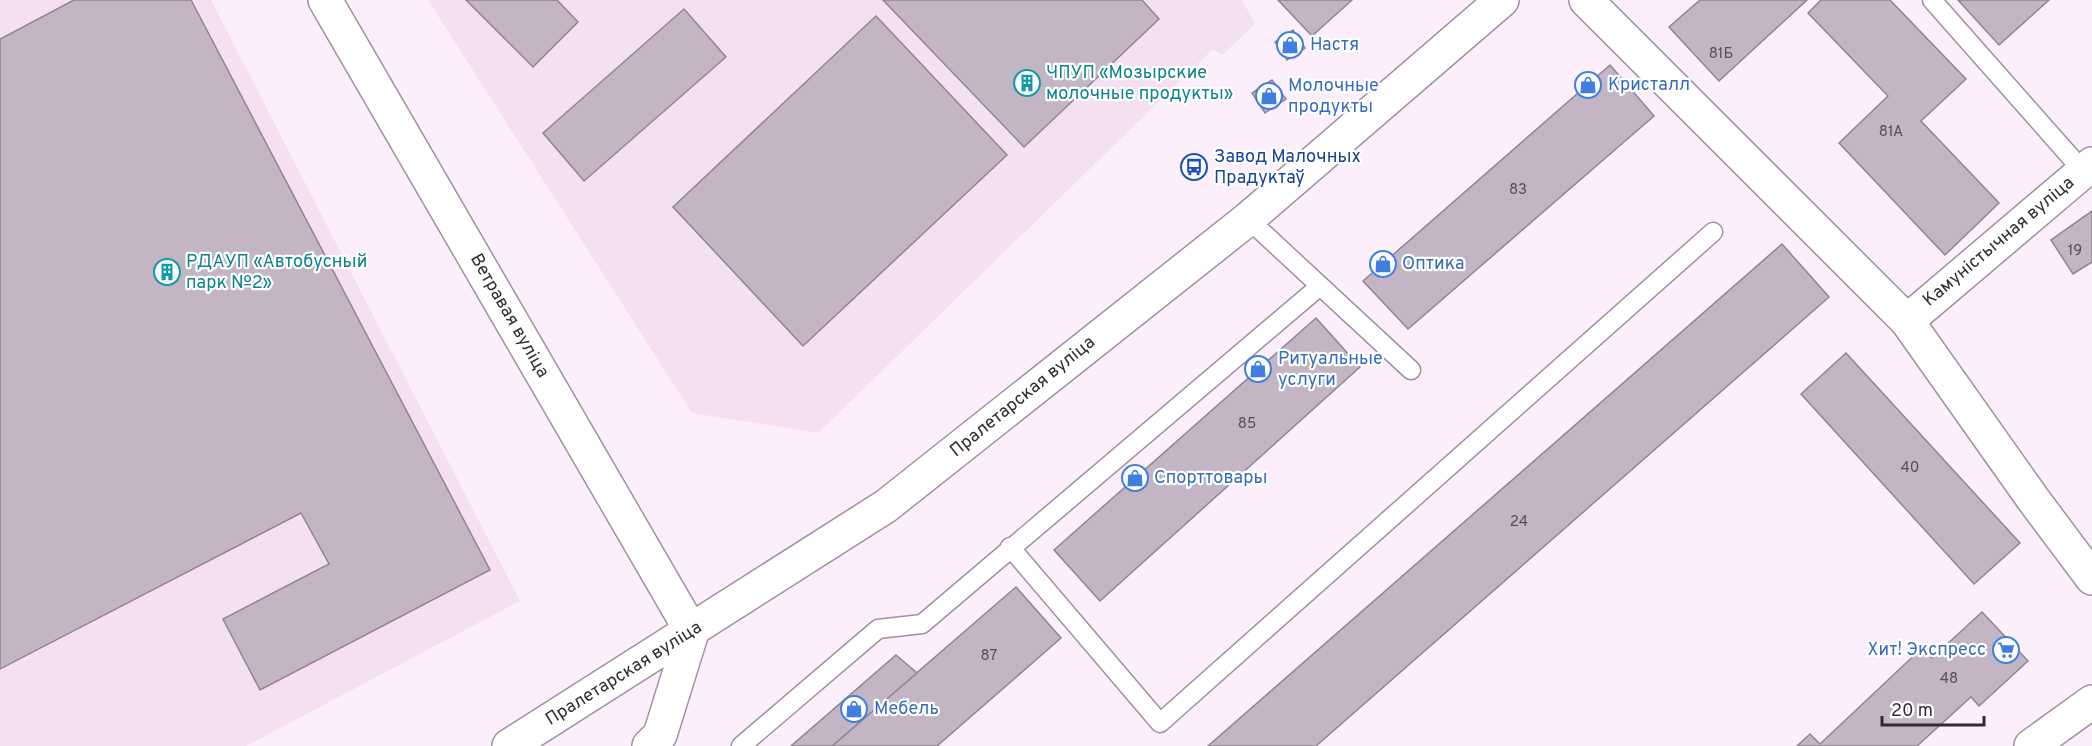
<svg xmlns="http://www.w3.org/2000/svg" width="2092" height="746" viewBox="0 0 2092 746" font-family="Overpass,sans-serif">
  <style>
    .built { fill: #f4dff3 }
    .building { fill: #c3b5c3; stroke: #928492; stroke-width: 1.5 }
    .lines { fill: none; stroke-linecap: round; stroke-linejoin: round }
    .lane-casing { stroke: #9f919f; stroke-width: 21 }
    .street-casing { stroke: #9f919f; stroke-width: 36 }
    .secondary-casing { stroke: #9f919f; stroke-width: 36 }
    .lane { stroke: #fff; stroke-width: 18 }
    .street { stroke: #fff; stroke-width: 33 }
    .secondary { stroke: #fff; stroke-width: 33 }
    .labels { text-anchor: middle; dominant-baseline: central; stroke-width: 4.5; stroke-linejoin: round; paint-order: stroke }
    .number-label { font-size: 15px; fill: #564e56 }
    .shop-label { font-size: 18px; fill: #366cbe; stroke: #fff; text-anchor: start }
    .culture-label { font-size: 18px; fill: #0d838f; stroke: #fff; text-anchor: start }
    .transit-label { font-size: 18px; fill: #164399; stroke: #fff; text-anchor: start }
    .street-label { font-size: 18px; fill: #322c31; stroke: #fff }
  </style>
  <rect width="100%" height="100%" fill="#fdeefc"/>
  <g class="built">
    <path d="M 0,0 L 211,0 L 520,601 L 246,746 L 0,746 Z"/>
    <path d="M 428,0 L 1242,0 L 1255,24 L 1222,55 L 1213,49 L 818,433 L 692,413 Z"/>
  </g>
  <g class="building">
    <path d="M 74,0 L 191,0 L 490,570 L 260,690 L 223,619 L 329,564 L 301,513 L 0,669 L 0,39 Z"/>
    <path d="M 466,0 L 557,0 L 578,22 L 533,67 Z"/>
    <path d="M 883,0 L 1142,0 L 1159,19 L 1024,147 Z"/>
    <path d="M 1278,0 L 1352,0 L 1312,36 Z"/>
    <path d="M 1700,0 L 1807,0 L 1719,81 L 1669,27 Z"/>
    <path d="M 1821,0 L 1890,0 L 1966,79 L 1921,121 L 1999,203 L 1945,255 L 1839,143 L 1888,96 L 1808,13 Z"/>
    <path d="M 1958,0 L 2049,0 L 1999,45 Z"/>
    <path d="M 684,9 L 726,57 L 584,181 L 543,133 Z"/>
    <path d="M 876,16 L 1007,155 L 803,346 L 673,207 Z"/>
    <path d="M 1293,30 L 1305,48 L 1287,60 L 1275,42 Z"/>
    <path d="M 1610,65 L 1654,116 L 1408,329 L 1363,281 Z"/>
    <path d="M 1272,80 L 1286,99 L 1265,113 L 1252,93 Z"/>
    <path d="M 2092,211 L 2092,262 L 2073,274 L 2051,240 Z"/>
    <path d="M 1782,244 L 1829,297 L 1316,746 L 1208,746 Z"/>
    <path d="M 1316,318 L 1360,367 L 1100,601 L 1054,550 Z"/>
    <path d="M 1846,353 L 2020,543 L 1974,584 L 1801,394 Z"/>
    <path d="M 1016,587 L 1061,638 L 937,746 L 832,746 Z"/>
    <path d="M 1982,612 L 2028,661 L 1979,706 L 1971,697 L 1917,746 L 1797,746 L 1810,734 L 1820,744 L 1922,648 L 1932,658 Z"/>
    <path d="M 896,655 L 917,673 L 832,746 L 791,746 Z"/>
  </g>
  <g class="lines">
    <defs>
      <g id="lane">
        <path d="M 1932,0 L 2083,171"/>
        <path d="M 1248,219 L 1411,370"/>
        <path d="M 1010,547 L 1160,723 L 1713,232"/>
        <path d="M 741,746 L 878,629 L 922,624 L 1320,286"/>
      </g>
      <g id="street">
        <path d="M 325,0 L 692,632 L 660,735 L 649,746"/>
        <path d="M 1586,0 L 1907,321 L 2033,499 L 2092,578"/>
        <path d="M 1907,321 L 2092,164"/>
        <path d="M 2031,746 L 2092,702"/>
      </g>
      <path id="secondary" d="M 509,746 L 886,506 L 1248,219 L 1502,0"/>
    </defs>
    <use href="#lane" class="lane-casing"/>
    <use href="#street" class="street-casing"/>
    <use href="#secondary" class="secondary-casing"/>
    <use href="#lane" class="lane"/>
    <use href="#street" class="street"/>
    <use href="#secondary" class="secondary"/>
  </g>
  <defs>
    <symbol id="shop-ring" viewBox="-11 -11 22 22"><circle r="9.5" fill="#fff" stroke="#3f7fe0" stroke-width="1.5"/><path d="M-5-2.5h2.3a2.7 3.5 0 0 1 5.4 0H5L5.5 6h-11ZM-1.5-2.5h3a1.5 2.3 0 0 0-3 0Z" fill="#3f7fe0"/></symbol>
    <symbol id="building-ring" viewBox="-11 -11 22 22"><circle r="9.5" fill="#fff" stroke="#0f9aa8" stroke-width="1.5"/><path d="M-4-6H4V6H1V3H-1V6H-4ZM-2.5-4.3h1.7v1.8h-1.7ZM.8-4.3h1.7v1.8H.8ZM-2.5-1h1.7V.8h-1.7ZM.8-1h1.7V.8H.8Z" fill="#0f9aa8"/></symbol>
    <symbol id="bus-ring" viewBox="-11 -11 22 22"><circle r="9.5" fill="#fff" stroke="#1a4fb4" stroke-width="1.5"/><path d="M-5-6H5V4H4V6H2V4H-2V6H-4V4H-5ZM-3.5-4V0h7V-4ZM-3.5 1.2v1.5H-2V1.2ZM2 1.2v1.5H3.5V1.2Z" fill="#1a4fb4"/></symbol>
    <symbol id="supermarket-ring" viewBox="-11 -11 22 22"><circle r="9.5" fill="#fff" stroke="#3f7fe0" stroke-width="1.5"/><path d="M-6-5.5h2.5l.6 2H6L4.5 2H-2.5L-4.4-4H-6ZM-1.5 3.2a1.3 1.3 0 1 0 .1 0ZM3 3.2a1.3 1.3 0 1 0 .1 0Z" fill="#3f7fe0"/></symbol>
  </defs>
  <g fill-rule="evenodd">
    <use href="#shop-ring" x="1275" y="30" width="30" height="30"/>
    <use href="#building-ring" x="1012" y="68" width="30" height="30"/>
    <use href="#shop-ring" x="1573" y="70" width="30" height="30"/>
    <use href="#shop-ring" x="1254" y="81" width="30" height="30"/>
    <use href="#bus-ring" x="1179" y="152" width="30" height="30"/>
    <use href="#shop-ring" x="1368" y="249" width="30" height="30"/>
    <use href="#building-ring" x="152" y="257" width="30" height="30"/>
    <use href="#shop-ring" x="1243" y="354" width="30" height="30"/>
    <use href="#shop-ring" x="1120" y="463" width="30" height="30"/>
    <use href="#supermarket-ring" x="1991" y="635" width="30" height="30"/>
    <use href="#shop-ring" x="839" y="694" width="30" height="30"/>
  </g>
  <g class="labels">
    <g class="number-label">
      <text x="1721" y="54">81Б</text>
      <text x="1891" y="132">81А</text>
      <text x="1518" y="190">83</text>
      <text x="2075" y="251">19</text>
      <text x="1247" y="424">85</text>
      <text x="1910" y="468">40</text>
      <text x="1519" y="522">24</text>
      <text x="989" y="656">87</text>
      <text x="1949" y="679">48</text>
    </g>
    <g class="shop-label">
      <text x="1310" y="45">Настя</text>
      <text x="1608" y="85">Кристалл</text>
      <text x="1288" y="86">Молочные<tspan x="1288" dy="21">продукты</tspan></text>
      <text x="1402" y="264">Оптика</text>
      <text x="1278" y="359">Ритуальные<tspan x="1278" dy="21">услуги</tspan></text>
      <text x="1154" y="478">Спорттовары</text>
      <text x="1986" y="650" text-anchor="end">Хит! Экспресс</text>
      <text x="874" y="709">Мебель</text>
    </g>
    <g class="culture-label">
      <text x="1046" y="73">ЧПУП «Мозырские<tspan x="1046" dy="21">молочные продукты»</tspan></text>
      <text x="186" y="262">РДАУП «Автобусный<tspan x="186" dy="21">парк №2»</tspan></text>
    </g>
    <g class="transit-label">
      <text x="1214" y="157">Завод Малочных<tspan x="1214" dy="21">Прадуктаў</tspan></text>
    </g>
    <g class="street-label">
      <text transform="translate(1999 242) rotate(-40)">Камуністычная вуліца</text>
      <text transform="translate(509 316) rotate(60)">Ветравая вуліца</text>
      <text transform="translate(1023 397) rotate(-39)">Пралетарская вуліца</text>
      <text transform="translate(624 674) rotate(-32)">Пралетарская вуліца</text>
    </g>
  </g>
  <path d="M1882 716v9h102v-9" fill="none" stroke="#322c31" stroke-width="3"/>
  <text x="1891" y="716" font-size="18" fill="#322c31" stroke="#ffffff" stroke-width="4.5" paint-order="stroke">20 m</text>
</svg>
